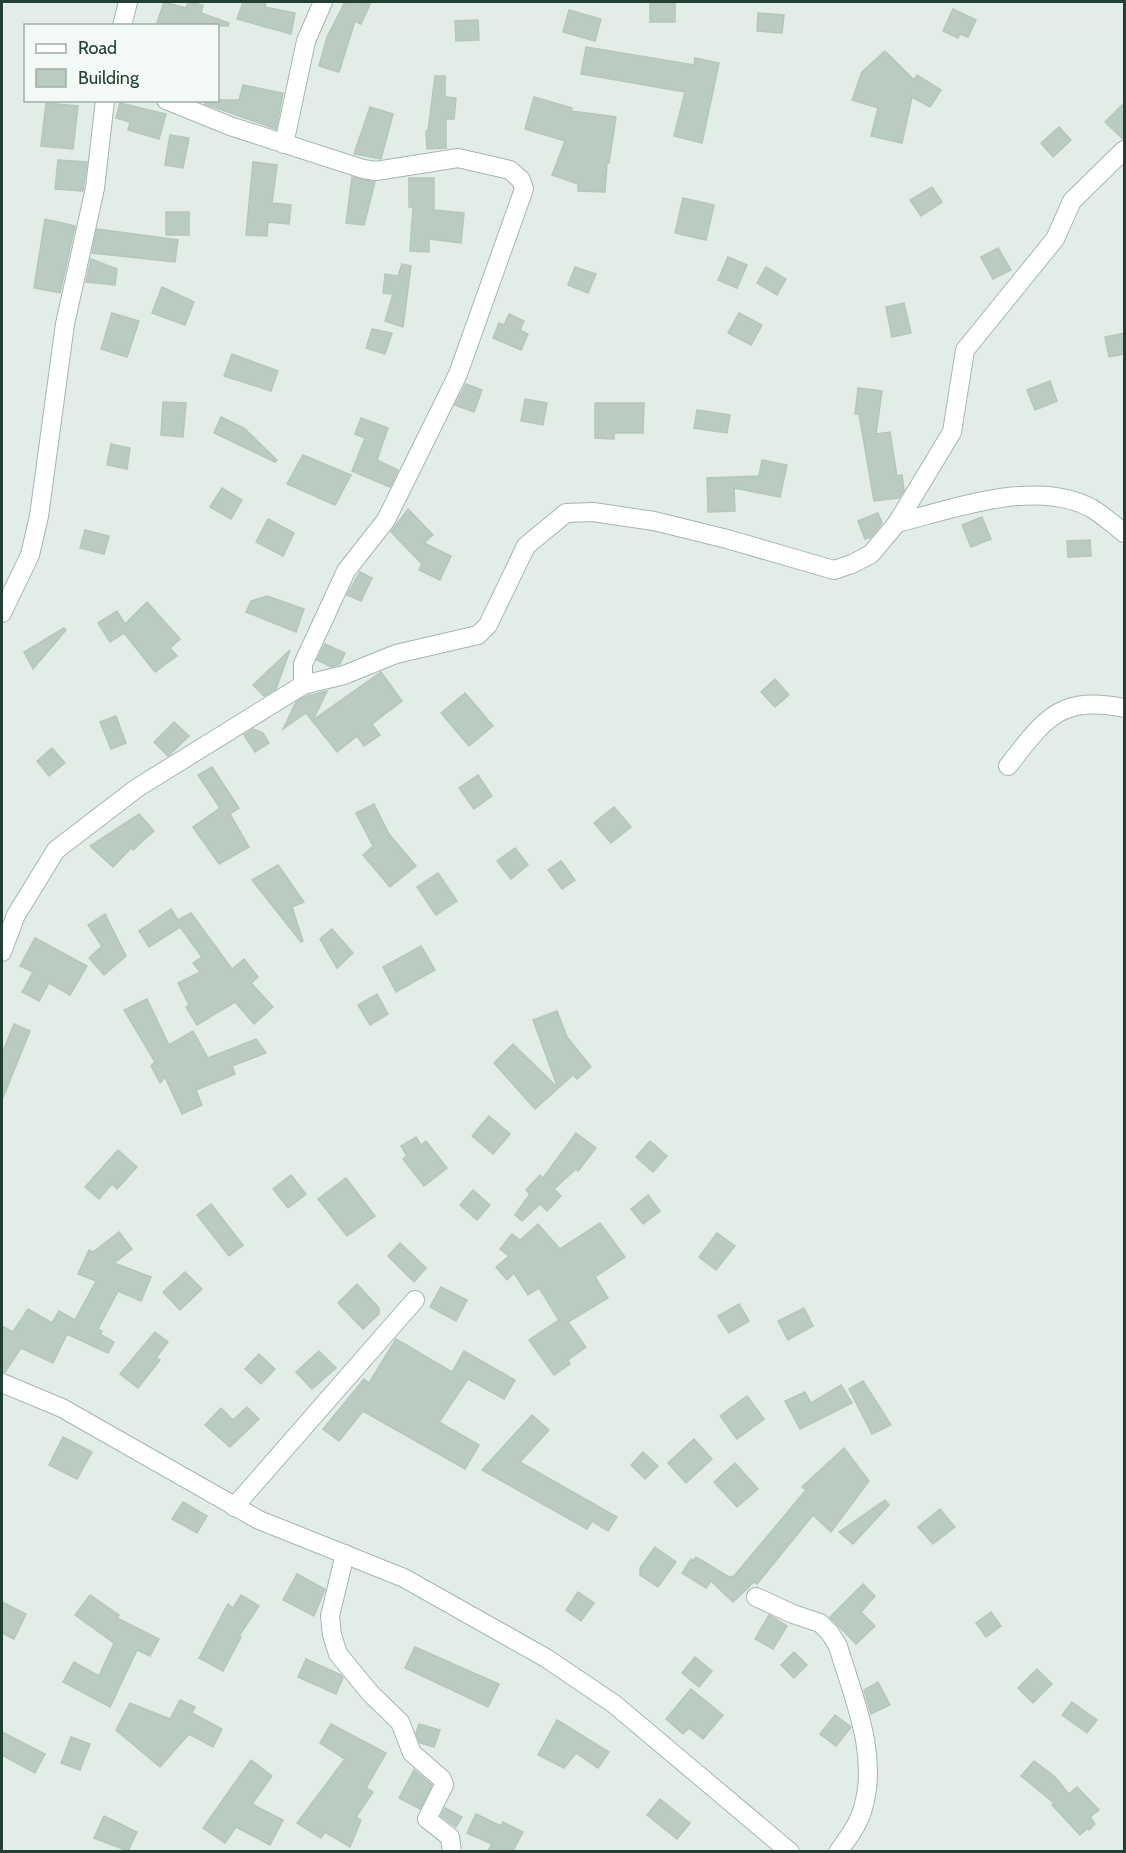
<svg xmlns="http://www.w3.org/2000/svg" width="1126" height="1853" viewBox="0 0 1126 1853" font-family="Cabin,sans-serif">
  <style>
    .building { fill: #bacbc2; stroke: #b4c7bd; stroke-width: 1.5 }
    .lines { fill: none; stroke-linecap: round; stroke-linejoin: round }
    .minor-casing { stroke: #a4b6ad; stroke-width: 20 }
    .minor { stroke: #fff; stroke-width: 18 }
  </style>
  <rect width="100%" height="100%" fill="#e2ede7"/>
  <g class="building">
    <path d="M 164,2 L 186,8 L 188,2 L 203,5 L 201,13 L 229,23 L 228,26 L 156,26 Z"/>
    <path d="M 243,2 L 266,2 L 265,7 L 295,13 L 291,34 L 237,19 Z"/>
    <path d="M 345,2 L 371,2 L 361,24 L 355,21 L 339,72 L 319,66 L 327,37 Z"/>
    <rect x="650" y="2" width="25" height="20"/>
    <path d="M 953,9 L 976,20 L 968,37 L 960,34 L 958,38 L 943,31 Z"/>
    <path d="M 569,10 L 601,19 L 595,41 L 563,32 Z"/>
    <path d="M 758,13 L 784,15 L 782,33 L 757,31 Z"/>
    <path d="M 478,20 L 479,40 L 456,41 L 455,21 Z"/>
    <path d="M 586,47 L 694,65 L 695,58 L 719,63 L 702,143 L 674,136 L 685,92 L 581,74 Z"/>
    <path d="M 885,51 L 914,80 L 917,75 L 941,90 L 930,107 L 912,97 L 902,143 L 871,136 L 878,108 L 852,100 L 862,72 Z"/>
    <path d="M 435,76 L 445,76 L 445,97 L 456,98 L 454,119 L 446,119 L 446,148 L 427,149 L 426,131 L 428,131 Z"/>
    <path d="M 243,85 L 283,93 L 276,129 L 205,104 L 206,100 L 239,100 Z"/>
    <path d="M 534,97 L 572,108 L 571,111 L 616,117 L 609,163 L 607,163 L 605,192 L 578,191 L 578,184 L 552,175 L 565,141 L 525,129 Z"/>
    <path d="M 1125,102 L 1125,139 L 1123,139 L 1105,122 Z"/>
    <path d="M 46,103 L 78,106 L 73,149 L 41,146 Z"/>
    <path d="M 120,103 L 166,114 L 159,139 L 128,130 L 130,122 L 116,118 Z"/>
    <path d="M 370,107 L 393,114 L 381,159 L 354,154 Z"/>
    <path d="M 1059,127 L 1071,140 L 1053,157 L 1041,143 Z"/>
    <path d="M 170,135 L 189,138 L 183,168 L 165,165 Z"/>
    <path d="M 58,160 L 87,162 L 83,191 L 55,189 Z"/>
    <path d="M 253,162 L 277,165 L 272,203 L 291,205 L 289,224 L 268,222 L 267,236 L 246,235 Z"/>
    <path d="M 352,177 L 375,182 L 364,225 L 346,223 Z"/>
    <path d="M 409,178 L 434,178 L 434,210 L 464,213 L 461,243 L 429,239 L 429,252 L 410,251 L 413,207 L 409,207 Z"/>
    <path d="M 932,187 L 942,202 L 921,216 L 910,200 Z"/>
    <path d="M 683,198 L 714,205 L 706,240 L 675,233 Z"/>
    <rect x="166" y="212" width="23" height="23"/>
    <path d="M 45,219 L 75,226 L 60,293 L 34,288 Z"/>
    <path d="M 97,229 L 178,240 L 175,262 L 92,253 Z"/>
    <path d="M 998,248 L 1011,270 L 993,279 L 981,257 Z"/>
    <path d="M 728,257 L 747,265 L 737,288 L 718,280 Z"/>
    <path d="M 91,259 L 117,269 L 115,285 L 86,282 Z"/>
    <path d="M 402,264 L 411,266 L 403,327 L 385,321 L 393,294 L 383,293 L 385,274 L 398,276 Z"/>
    <path d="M 575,267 L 596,274 L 588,293 L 568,285 Z"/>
    <path d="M 766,267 L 786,279 L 777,295 L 757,283 Z"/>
    <path d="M 162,287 L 194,302 L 185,325 L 152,313 Z"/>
    <path d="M 904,303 L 911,333 L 892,337 L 886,307 Z"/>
    <path d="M 112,313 L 139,321 L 127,357 L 101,349 Z"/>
    <path d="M 739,313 L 762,325 L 751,345 L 728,333 Z"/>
    <path d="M 509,314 L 524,321 L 520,330 L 528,334 L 521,350 L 493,338 L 499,323 L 504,325 Z"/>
    <path d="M 372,329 L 392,333 L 385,354 L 366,348 Z"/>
    <path d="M 1125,333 L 1125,354 L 1109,357 L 1105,337 Z"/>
    <path d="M 232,354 L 278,371 L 271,391 L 224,376 Z"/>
    <path d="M 1050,381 L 1057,401 L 1035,410 L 1027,390 Z"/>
    <path d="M 466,384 L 482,390 L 474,412 L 455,405 Z"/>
    <path d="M 858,388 L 882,391 L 876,434 L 890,432 L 897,476 L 902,475 L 904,490 L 899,498 L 874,501 L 859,414 L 855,414 Z"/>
    <path d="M 525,399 L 547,403 L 543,425 L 521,421 Z"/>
    <path d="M 163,402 L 186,403 L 183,437 L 161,435 Z"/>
    <path d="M 595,403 L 644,403 L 643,433 L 614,433 L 614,439 L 595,438 Z"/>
    <path d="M 697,410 L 730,415 L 727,433 L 694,428 Z"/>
    <path d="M 221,417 L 244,428 L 277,460 L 275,462 L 214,433 Z"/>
    <path d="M 361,418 L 388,428 L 377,460 L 398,470 L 390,487 L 352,471 L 365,438 L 355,434 Z"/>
    <path d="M 111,444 L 130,448 L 127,469 L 107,465 Z"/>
    <path d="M 303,455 L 351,475 L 335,505 L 287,484 Z"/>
    <path d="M 762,460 L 787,465 L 780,497 L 734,488 L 735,511 L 708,512 L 707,478 L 759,476 Z"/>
    <path d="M 222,488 L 242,500 L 231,519 L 210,507 Z"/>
    <path d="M 408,509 L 433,535 L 424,543 L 451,556 L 440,580 L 419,570 L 422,564 L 391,532 Z"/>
    <path d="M 878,513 L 882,523 L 871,537 L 865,539 L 858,521 Z"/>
    <path d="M 982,517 L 991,539 L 971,547 L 962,525 Z"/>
    <path d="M 268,519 L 294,533 L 283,556 L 256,542 Z"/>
    <path d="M 85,530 L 109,536 L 104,554 L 80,548 Z"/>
    <path d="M 1090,540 L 1091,556 L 1068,557 L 1067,541 Z"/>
    <path d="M 360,572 L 372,578 L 361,601 L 347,595 Z"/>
    <path d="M 267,596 L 304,609 L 296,632 L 246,612 L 251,601 Z"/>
    <path d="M 147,602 L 180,639 L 170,648 L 177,656 L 155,672 L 124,633 L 110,642 L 98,623 L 117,611 L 125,624 Z"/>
    <path d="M 64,628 L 66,630 L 33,669 L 24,652 Z"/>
    <path d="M 325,644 L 345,653 L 340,664 L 331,667 L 317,660 Z"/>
    <path d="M 290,650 L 276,689 L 264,696 L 253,685 Z"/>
    <path d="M 381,672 L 402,701 L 372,724 L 380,735 L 364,746 L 357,736 L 337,752 L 306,713 L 283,729 L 296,702 L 307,696 L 327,691 L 313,720 Z"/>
    <path d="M 775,679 L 789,695 L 775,707 L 761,692 Z"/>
    <path d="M 465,693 L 493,726 L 469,746 L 441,713 Z"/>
    <path d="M 116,716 L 126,743 L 111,749 L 100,722 Z"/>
    <path d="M 174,722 L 189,736 L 168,756 L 154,742 Z"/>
    <path d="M 253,729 L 263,733 L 269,743 L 255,752 L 244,735 Z"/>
    <path d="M 52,748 L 65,763 L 49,776 L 37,761 Z"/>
    <path d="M 212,767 L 239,808 L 230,814 L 249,847 L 219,864 L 193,827 L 220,808 L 198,775 Z"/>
    <path d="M 478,775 L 492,796 L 474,809 L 459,788 Z"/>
    <path d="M 374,804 L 389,834 L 416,866 L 390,887 L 363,855 L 373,846 L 356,813 Z"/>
    <path d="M 614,807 L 631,827 L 611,843 L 594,823 Z"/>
    <path d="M 139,814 L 154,831 L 133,850 L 132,847 L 113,867 L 90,846 Z"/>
    <path d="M 515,848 L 528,865 L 511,879 L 497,861 Z"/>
    <path d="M 561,861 L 575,880 L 562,889 L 548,870 Z"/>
    <path d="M 278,865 L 304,902 L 292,907 L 303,941 L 301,942 L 252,880 Z"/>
    <path d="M 438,873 L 457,901 L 436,915 L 417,887 Z"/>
    <path d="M 171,909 L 178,920 L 191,913 L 232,969 L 244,959 L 258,977 L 251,983 L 273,1007 L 254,1024 L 235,1002 L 197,1025 L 186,1007 L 189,1005 L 178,983 L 200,972 L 193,963 L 202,957 L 180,927 L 149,947 L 139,931 Z"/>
    <path d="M 105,914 L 126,956 L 104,975 L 89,958 L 102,946 L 88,925 Z"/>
    <path d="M 332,929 L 353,953 L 337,968 L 320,939 Z"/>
    <path d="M 35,938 L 87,966 L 70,995 L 49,983 L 39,1001 L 22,992 L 33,972 L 20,966 Z"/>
    <path d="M 421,946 L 435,970 L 396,992 L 383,967 Z"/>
    <path d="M 377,994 L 388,1014 L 370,1025 L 358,1005 Z"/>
    <path d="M 147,999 L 169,1045 L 193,1031 L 208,1058 L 256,1039 L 266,1053 L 232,1066 L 235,1074 L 196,1090 L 202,1105 L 182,1114 L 165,1077 L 160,1083 L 151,1066 L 155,1062 L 124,1010 Z"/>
    <path d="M 557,1011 L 567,1037 L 591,1067 L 577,1079 L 573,1075 L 535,1109 L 494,1063 L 513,1044 L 558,1088 L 533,1020 Z"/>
    <path d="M 14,1024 L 30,1031 L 2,1100 L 2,1054 Z"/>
    <path d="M 489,1116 L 510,1134 L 493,1154 L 472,1136 Z"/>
    <path d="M 576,1133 L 596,1148 L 578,1171 L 576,1169 L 554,1189 L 561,1196 L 547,1211 L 540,1204 L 522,1221 L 515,1215 L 530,1194 L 526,1190 L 540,1175 L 543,1178 Z"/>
    <path d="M 416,1137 L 421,1145 L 426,1141 L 447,1168 L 424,1186 L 403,1159 L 407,1156 L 401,1146 Z"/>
    <path d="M 650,1141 L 667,1156 L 653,1172 L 636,1157 Z"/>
    <path d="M 118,1150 L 137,1167 L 117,1189 L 112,1184 L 99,1199 L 85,1187 Z"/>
    <path d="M 291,1175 L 306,1194 L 288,1208 L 273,1189 Z"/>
    <path d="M 346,1178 L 375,1216 L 347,1236 L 318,1199 Z"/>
    <path d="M 473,1190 L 490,1205 L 477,1220 L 460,1205 Z"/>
    <path d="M 648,1195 L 660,1211 L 643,1224 L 631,1209 Z"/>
    <path d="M 211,1204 L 243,1245 L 229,1256 L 197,1215 Z"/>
    <path d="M 600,1223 L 625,1257 L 595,1277 L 608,1298 L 568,1322 L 586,1347 L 568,1360 L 570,1364 L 554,1375 L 529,1340 L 559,1320 L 539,1288 L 528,1295 L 514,1273 L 507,1280 L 496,1267 L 509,1256 L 500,1249 L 512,1234 L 520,1240 L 538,1224 L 560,1249 Z"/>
    <path d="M 119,1232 L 132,1249 L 114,1263 L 151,1277 L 141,1301 L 118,1291 L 98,1329 L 102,1331 L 100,1334 L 114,1342 L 108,1353 L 67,1334 L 53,1363 L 21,1348 L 5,1372 L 2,1372 L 2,1326 L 13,1332 L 28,1309 L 52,1323 L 59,1311 L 75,1320 L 96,1281 L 78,1274 L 89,1250 L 93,1252 Z"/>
    <path d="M 717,1233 L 735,1246 L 716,1270 L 699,1257 Z"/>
    <path d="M 400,1243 L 426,1268 L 414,1282 L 388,1256 Z"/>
    <path d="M 185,1272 L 202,1289 L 180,1310 L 163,1292 Z"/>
    <path d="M 357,1284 L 379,1308 L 379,1314 L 363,1329 L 338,1303 Z"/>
    <path d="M 441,1287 L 467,1300 L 456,1321 L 430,1307 Z"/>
    <path d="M 739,1304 L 749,1321 L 729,1333 L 718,1316 Z"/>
    <path d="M 804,1308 L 813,1326 L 788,1340 L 778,1321 Z"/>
    <path d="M 155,1332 L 168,1342 L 156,1358 L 160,1360 L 138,1388 L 120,1374 Z"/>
    <path d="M 396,1339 L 452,1372 L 464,1351 L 515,1380 L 504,1399 L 468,1379 L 439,1422 L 479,1445 L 465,1469 L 363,1411 L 339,1441 L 323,1429 L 364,1379 L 369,1383 Z"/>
    <path d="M 319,1351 L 336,1368 L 312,1389 L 296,1372 Z"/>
    <path d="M 259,1354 L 275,1369 L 261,1384 L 245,1369 Z"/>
    <path d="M 863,1381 L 891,1425 L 872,1434 L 849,1389 Z"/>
    <path d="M 841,1385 L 852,1403 L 800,1429 L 785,1401 L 805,1392 L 811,1403 Z"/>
    <path d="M 747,1396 L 764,1419 L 737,1439 L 720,1416 Z"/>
    <path d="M 247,1407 L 259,1419 L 230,1447 L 205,1425 L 221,1408 L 233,1420 Z"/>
    <path d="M 532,1415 L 549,1430 L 520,1462 L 617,1517 L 608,1531 L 592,1521 L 587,1529 L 482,1470 Z"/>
    <path d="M 63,1437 L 92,1452 L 77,1479 L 49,1465 Z"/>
    <path d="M 694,1439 L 712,1459 L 686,1483 L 668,1463 Z"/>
    <path d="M 844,1448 L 869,1481 L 831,1532 L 813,1515 L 757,1584 L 754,1582 L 733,1602 L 711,1581 L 706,1588 L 682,1573 L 691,1559 L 693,1561 L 696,1557 L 729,1577 L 734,1576 L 806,1490 L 802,1487 Z"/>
    <path d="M 643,1452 L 658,1466 L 645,1479 L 631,1465 Z"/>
    <path d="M 735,1463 L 758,1489 L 737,1507 L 714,1482 Z"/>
    <path d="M 885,1500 L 889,1505 L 853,1544 L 839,1532 Z"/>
    <path d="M 183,1502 L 207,1516 L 197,1533 L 172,1519 Z"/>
    <path d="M 940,1509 L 955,1527 L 933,1544 L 918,1527 Z"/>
    <path d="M 655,1547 L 676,1562 L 658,1587 L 640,1575 L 640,1568 Z"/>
    <path d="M 297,1574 L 325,1589 L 314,1616 L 283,1600 Z"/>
    <path d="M 863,1584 L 875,1596 L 861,1612 L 875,1626 L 856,1644 L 830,1617 Z"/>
    <path d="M 578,1592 L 594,1603 L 581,1621 L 566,1610 Z"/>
    <path d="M 90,1595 L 119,1615 L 117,1618 L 159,1639 L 150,1656 L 137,1650 L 110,1707 L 63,1682 L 74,1662 L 99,1676 L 114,1643 L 75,1615 Z"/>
    <path d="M 241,1595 L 259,1606 L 239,1636 L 241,1637 L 223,1671 L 199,1658 L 228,1604 L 233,1608 Z"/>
    <path d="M 2,1602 L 26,1614 L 14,1639 L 2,1633 Z"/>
    <path d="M 991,1612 L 1001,1626 L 986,1637 L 976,1623 Z"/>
    <path d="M 769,1615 L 787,1626 L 773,1649 L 755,1639 Z"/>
    <path d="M 415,1647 L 499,1684 L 488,1707 L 405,1668 Z"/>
    <path d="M 794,1652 L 807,1665 L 794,1678 L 781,1665 Z"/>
    <path d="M 695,1657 L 712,1671 L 699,1687 L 682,1673 Z"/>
    <path d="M 306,1659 L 341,1675 L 343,1678 L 336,1694 L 298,1677 Z"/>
    <path d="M 1037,1669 L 1052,1684 L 1033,1703 L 1018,1688 Z"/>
    <path d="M 878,1682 L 890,1705 L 871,1714 L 864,1690 Z"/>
    <path d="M 691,1689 L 723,1715 L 703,1739 L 689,1728 L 683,1734 L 666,1719 Z"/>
    <path d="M 180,1700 L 195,1707 L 192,1713 L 222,1729 L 213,1747 L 189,1734 L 160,1767 L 116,1730 L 130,1703 L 170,1719 Z"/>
    <path d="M 1072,1702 L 1097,1720 L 1087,1733 L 1062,1715 Z"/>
    <path d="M 835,1715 L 851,1727 L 836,1746 L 820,1734 Z"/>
    <path d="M 557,1720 L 609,1752 L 598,1768 L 576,1753 L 564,1768 L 538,1755 Z"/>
    <path d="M 331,1724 L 386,1753 L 366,1788 L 373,1792 L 356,1817 L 361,1820 L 350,1847 L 325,1832 L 321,1838 L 297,1823 L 345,1759 L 320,1743 Z"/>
    <path d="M 419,1724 L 440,1730 L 434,1747 L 420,1743 L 416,1733 Z"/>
    <path d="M 2,1732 L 45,1754 L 35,1773 L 2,1755 Z"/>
    <path d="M 71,1737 L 90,1744 L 80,1770 L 61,1763 Z"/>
    <path d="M 251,1760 L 272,1776 L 252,1804 L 283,1820 L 270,1845 L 236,1827 L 225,1843 L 203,1828 Z"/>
    <path d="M 1034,1761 L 1054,1776 L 1069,1794 L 1077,1787 L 1099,1810 L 1090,1817 L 1095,1824 L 1089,1830 L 1088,1828 L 1080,1835 L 1052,1805 L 1054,1803 L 1021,1776 Z"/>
    <path d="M 414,1770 L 432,1785 L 420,1809 L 399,1798 Z"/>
    <path d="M 660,1799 L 690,1823 L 677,1839 L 647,1815 Z"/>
    <path d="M 445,1808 L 462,1817 L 456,1827 L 441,1816 Z"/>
    <path d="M 476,1814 L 501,1826 L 503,1822 L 523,1832 L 513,1851 L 488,1851 L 492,1844 L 467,1833 Z"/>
    <path d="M 104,1816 L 137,1832 L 128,1851 L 94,1838 Z"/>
  </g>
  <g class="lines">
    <defs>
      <g id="minor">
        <path d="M 122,26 L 128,2"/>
        <path d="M 166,100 L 230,126 L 363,169 L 376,171 L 458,158 L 510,170 L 521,180 L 524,189 L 458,374 L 386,520 L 346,571 L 303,664 L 303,685"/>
        <path d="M 284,144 L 306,41 L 323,2"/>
        <path d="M 897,523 C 953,509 1036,478 1091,508 C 1103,515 1114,525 1124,533"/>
        <path d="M 2,613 L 30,555 L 39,516 L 65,324 L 95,188 L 105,100"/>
        <path d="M 1008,766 C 1045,719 1059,695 1124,708"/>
        <path d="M 2,952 L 16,915 L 56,850 L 137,788 L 303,685 L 344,675 L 396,654 L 478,635 L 488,625 L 526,546 L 566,513 L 593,512 L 654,521 L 727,539 L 834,570 L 852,564 L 871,554 L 897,523 L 952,432 L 965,350 L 1055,239 L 1072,201 L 1124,150"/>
        <path d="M 2,1383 L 62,1408 L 259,1520 L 404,1578 L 546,1658 L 614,1704 L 790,1852"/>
        <path d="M 234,1507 L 415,1300"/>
        <path d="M 345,1554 L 330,1616 L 332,1635 L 338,1654 L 371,1694 L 400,1722 L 412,1753 L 442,1779 L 444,1785 L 427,1819 L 450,1837 L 452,1852"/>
        <path d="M 756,1597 L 793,1614 L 820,1623 L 830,1633 L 838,1646 C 853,1697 879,1754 863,1808 C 859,1824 848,1838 838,1852"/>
      </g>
    </defs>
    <use href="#minor" class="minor-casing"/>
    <use href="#minor" class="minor"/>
  </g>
  <rect width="1126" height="1853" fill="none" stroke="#214033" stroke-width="6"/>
  <rect x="24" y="24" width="195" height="78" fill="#f3f9f5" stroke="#9fafa7" stroke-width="1.5"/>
  <rect x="36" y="44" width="30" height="9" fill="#ffffff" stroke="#9fafa7" stroke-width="1.5"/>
  <text x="78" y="54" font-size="18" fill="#214033">Road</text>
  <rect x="36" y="69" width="30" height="18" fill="#bacbc2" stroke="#9fafa7" stroke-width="1.5"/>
  <text x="78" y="84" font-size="18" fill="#214033">Building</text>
</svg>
